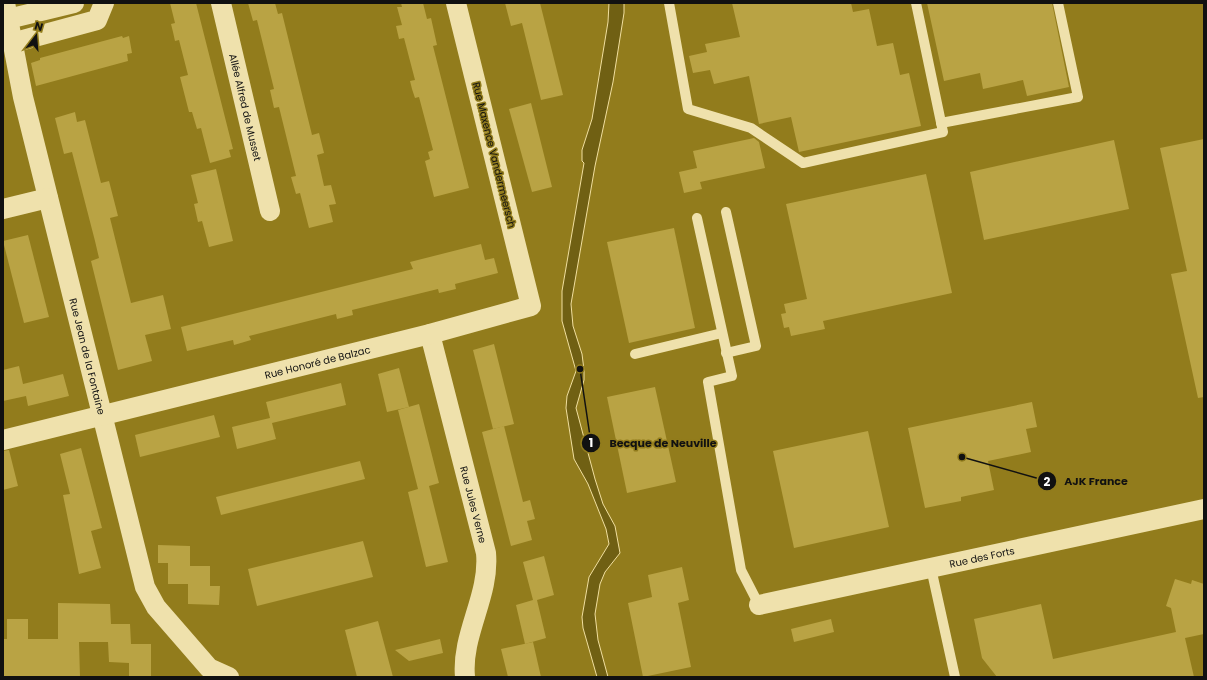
<svg xmlns="http://www.w3.org/2000/svg" width="1207" height="680" viewBox="0 0 1207 680" font-family="Poppins,sans-serif">
  <style>
    .water { fill: #706013; stroke: #f1df9f }
    .building { fill: #b9a344 }
    .lines { fill: none; stroke-linecap: round; stroke-linejoin: round }
    .service { stroke: #efe1ac; stroke-width: 10 }
    .minor { stroke: #efe1ac; stroke-width: 20 }
    .labels { text-anchor: middle; dominant-baseline: central; stroke-width: 3; stroke-linejoin: round; paint-order: stroke }
    .street-label { font-size: 10px; fill: #111; stroke: #927c1c }
    .leader { fill: none; stroke: #111; stroke-width: 1.5 }
    .callout-dot { fill: #111; stroke: #927c1c; stroke-width: 1.5 }
    .mark-label { font-size: 12px; text-anchor: middle; font-weight: bold; fill: #fff }
    .callout-label { font-size: 11px; text-anchor: middle; font-weight: bold; fill: #111; stroke: #927c1c; stroke-width: 3; stroke-linejoin: round; paint-order: stroke }
  </style>
  <rect width="100%" height="100%" fill="#927c1c"/>
  <path class="water" d="M 609,3 L 624,3 L 624,13 L 613,82 L 595,166 L 571,304 L 573,326 L 582,354 L 584,370 L 584,380 L 576,408 L 595,479 L 603,504 L 615,526 L 620,553 L 605,572 L 600,584 L 595,614 L 598,640 L 608,677 L 597,677 L 583,628 L 582,617 L 589,577 L 609,544 L 606,529 L 588,484 L 574,459 L 566,408 L 567,396 L 576,371 L 562,321 L 562,291 L 584,163 L 582,161 L 582,150 L 592,119 L 608,22 Z"/>
  <g class="building">
    <path d="M 170,3 L 196,3 L 233,149 L 229,150 L 231,157 L 210,163 L 201,128 L 197,129 L 192,112 L 189,112 L 180,77 L 188,75 L 179,40 L 175,41 L 173,32 L 171,24 L 175,23 Z"/>
    <path d="M 248,3 L 275,3 L 278,14 L 282,13 L 312,135 L 319,133 L 324,153 L 317,155 L 324,186 L 331,185 L 336,204 L 329,205 L 333,222 L 309,228 L 300,193 L 296,194 L 291,177 L 296,176 L 279,107 L 274,108 L 270,90 L 274,89 L 257,20 L 253,21 Z"/>
    <path d="M 401,3 L 423,3 L 427,19 L 431,18 L 437,45 L 433,46 L 469,188 L 434,197 L 425,161 L 430,159 L 428,152 L 433,150 L 419,97 L 415,98 L 412,89 L 410,81 L 415,80 L 404,38 L 399,39 L 396,26 L 402,25 L 397,7 L 402,7 Z"/>
    <path d="M 505,3 L 540,3 L 563,95 L 541,100 L 522,23 L 511,26 Z"/>
    <path d="M 732,3 L 851,3 L 853,12 L 869,9 L 877,46 L 893,43 L 900,75 L 909,73 L 921,126 L 799,152 L 791,117 L 759,124 L 749,76 L 714,84 L 710,70 L 693,73 L 689,56 L 707,52 L 705,44 L 740,37 Z"/>
    <path d="M 927,3 L 1052,3 L 1069,87 L 1027,96 L 1023,80 L 983,89 L 980,73 L 944,81 Z"/>
    <path d="M 122,36 L 123,38 L 129,36 L 132,53 L 127,54 L 128,61 L 36,86 L 31,63 L 40,60 L 40,58 Z"/>
    <path d="M 531,103 L 552,187 L 532,192 L 509,109 Z"/>
    <path d="M 75,112 L 77,122 L 85,120 L 101,183 L 109,181 L 118,216 L 110,218 L 131,303 L 163,295 L 171,329 L 145,335 L 152,361 L 118,370 L 91,261 L 99,258 L 95,241 L 72,152 L 64,154 L 55,118 Z"/>
    <path d="M 754,138 L 759,142 L 765,168 L 700,182 L 702,189 L 684,193 L 679,172 L 697,168 L 693,151 Z"/>
    <path d="M 1204,139 L 1204,397 L 1198,398 L 1171,274 L 1187,271 L 1160,148 Z"/>
    <path d="M 1114,140 L 1129,209 L 984,240 L 970,172 Z"/>
    <path d="M 216,169 L 233,241 L 209,247 L 202,221 L 198,222 L 194,204 L 198,203 L 191,175 Z"/>
    <path d="M 926,174 L 952,293 L 823,321 L 825,329 L 791,336 L 789,327 L 784,328 L 781,314 L 786,313 L 784,304 L 807,299 L 786,204 Z"/>
    <path d="M 674,228 L 695,328 L 629,343 L 607,242 Z"/>
    <path d="M 28,235 L 49,317 L 24,323 L 3,241 Z"/>
    <path d="M 481,244 L 485,260 L 494,258 L 498,273 L 455,284 L 456,289 L 439,293 L 438,289 L 352,310 L 353,315 L 337,319 L 336,314 L 249,336 L 251,340 L 234,345 L 233,340 L 187,351 L 181,327 L 413,269 L 410,262 Z"/>
    <path d="M 494,344 L 514,424 L 493,429 L 473,350 Z"/>
    <path d="M 19,366 L 23,384 L 63,374 L 69,396 L 28,406 L 26,396 L 3,401 L 3,370 Z"/>
    <path d="M 399,368 L 409,407 L 387,412 L 378,374 Z"/>
    <path d="M 341,383 L 346,405 L 272,423 L 276,439 L 237,449 L 232,427 L 270,418 L 266,402 Z"/>
    <path d="M 655,387 L 676,482 L 627,493 L 607,397 Z"/>
    <path d="M 1032,402 L 1037,427 L 1026,429 L 1031,452 L 988,461 L 994,490 L 961,497 L 961,501 L 925,508 L 908,428 Z"/>
    <path d="M 419,404 L 439,483 L 429,486 L 448,562 L 426,567 L 408,492 L 418,489 L 398,410 Z"/>
    <path d="M 214,415 L 220,437 L 140,457 L 135,435 Z"/>
    <path d="M 504,426 L 523,502 L 530,500 L 535,519 L 527,521 L 532,540 L 511,546 L 482,432 Z"/>
    <path d="M 868,431 L 889,527 L 794,548 L 773,451 Z"/>
    <path d="M 81,448 L 102,528 L 91,531 L 101,568 L 79,574 L 63,495 L 70,494 L 60,454 Z"/>
    <path d="M 9,450 L 18,486 L 3,490 L 3,451 Z"/>
    <path d="M 360,461 L 365,479 L 221,515 L 216,497 Z"/>
    <path d="M 363,541 L 373,577 L 257,606 L 248,569 Z"/>
    <path d="M 158,545 L 190,546 L 190,566 L 210,566 L 210,586 L 220,586 L 219,605 L 188,604 L 188,584 L 168,584 L 168,563 L 158,563 Z"/>
    <path d="M 544,556 L 554,595 L 537,600 L 546,638 L 525,644 L 516,605 L 533,600 L 523,562 Z"/>
    <path d="M 682,567 L 689,600 L 678,603 L 691,667 L 643,677 L 628,603 L 652,597 L 648,575 Z"/>
    <path d="M 1175,579 L 1191,584 L 1192,580 L 1204,584 L 1204,634 L 1185,638 L 1194,677 L 997,677 L 982,658 L 974,619 L 1041,604 L 1053,659 L 1176,632 L 1171,608 L 1166,606 Z"/>
    <path d="M 58,603 L 110,604 L 111,624 L 130,624 L 131,644 L 151,644 L 151,677 L 129,677 L 129,663 L 109,662 L 108,642 L 79,642 L 80,677 L 3,677 L 3,639 L 7,639 L 7,619 L 28,619 L 28,639 L 58,639 Z"/>
    <path d="M 831,619 L 834,632 L 794,642 L 791,629 Z"/>
    <path d="M 378,621 L 393,677 L 357,677 L 345,630 Z"/>
    <path d="M 440,639 L 443,653 L 409,661 L 395,650 Z"/>
    <path d="M 533,642 L 541,677 L 508,677 L 501,649 Z"/>
  </g>
  <g class="lines">
    <g class="service">
      <path d="M 669,3 L 688,109 L 751,128 L 803,163 L 943,132 L 916,3"/>
      <path d="M 941,123 L 1078,97 L 1058,3"/>
      <path d="M 726,212 L 756,346 L 726,353"/>
      <path d="M 697,218 L 732,376 L 708,382 L 741,570 L 759,605"/>
      <path d="M 635,354 L 722,333"/>
      <path d="M 931,568 L 955,677"/>
    </g>
    <g class="minor">
      <path id="s1" d="M 5,3 L 23,97 L 145,587 L 156,607 L 209,668 L 229,677"/>
      <path id="s2" d="M 221,3 L 270,211"/>
      <path d="M 8,19 L 74,3"/>
      <path d="M 12,43 L 97,20 L 104,3"/>
      <path d="M 3,209 L 48,198"/>
      <path id="s3" d="M 430,334 L 486,553 C 490,596 461,634 465,677"/>
      <path id="s4" d="M 3,440 L 430,334 L 531,306 L 456,3"/>
      <path id="s5" d="M 759,605 L 1204,509"/>
    </g>
  </g>
  <g class="labels">
    <g class="street-label">
      <text stroke="none"><textPath href="#s2" startOffset="107">Allée Alfred de Musset</textPath></text>
      <text transform="translate(494 155) rotate(76)">Rue Maxence Vandermeersch</text>
      <text stroke="none"><textPath href="#s1" startOffset="363">Rue Jean de la Fontaine</textPath></text>
      <text stroke="none"><textPath href="#s4" startOffset="324">Rue Honoré de Balzac</textPath></text>
      <text stroke="none"><textPath href="#s3" startOffset="176">Rue Jules Verne</textPath></text>
      <text stroke="none"><textPath href="#s5" startOffset="228">Rue des Forts</textPath></text>
    </g>
  </g>
  <path class="leader" d="M580 369L591 443M962 457L1047 481"/>
  <g class="callout-dot">
    <circle cx="580" cy="369" r="4"/>
    <circle cx="962" cy="457" r="4"/>
    <circle cx="591" cy="443" r="10"/>
    <circle cx="1047" cy="481" r="10"/>
  </g>
  <g class="mark-label">
    <text x="591" y="447">1</text>
    <text x="1047" y="486">2</text>
  </g>
  <g class="callout-label">
    <text x="663" y="447">Becque de Neuville</text>
    <text x="1096" y="485">AJK France</text>
  </g>
  <rect width="1207" height="680" fill="none" stroke="#111111" stroke-width="8"/>
  <g transform="translate(36 36) rotate(16)" stroke="#927c1c" stroke-width="3" paint-order="stroke">
  <path d="M0-3L7 15L0 10L-7 15Z" fill="#111111"/>
  <text y="-6" font-size="11" font-weight="bold" text-anchor="middle" fill="#111111">N</text>
  </g>
</svg>
